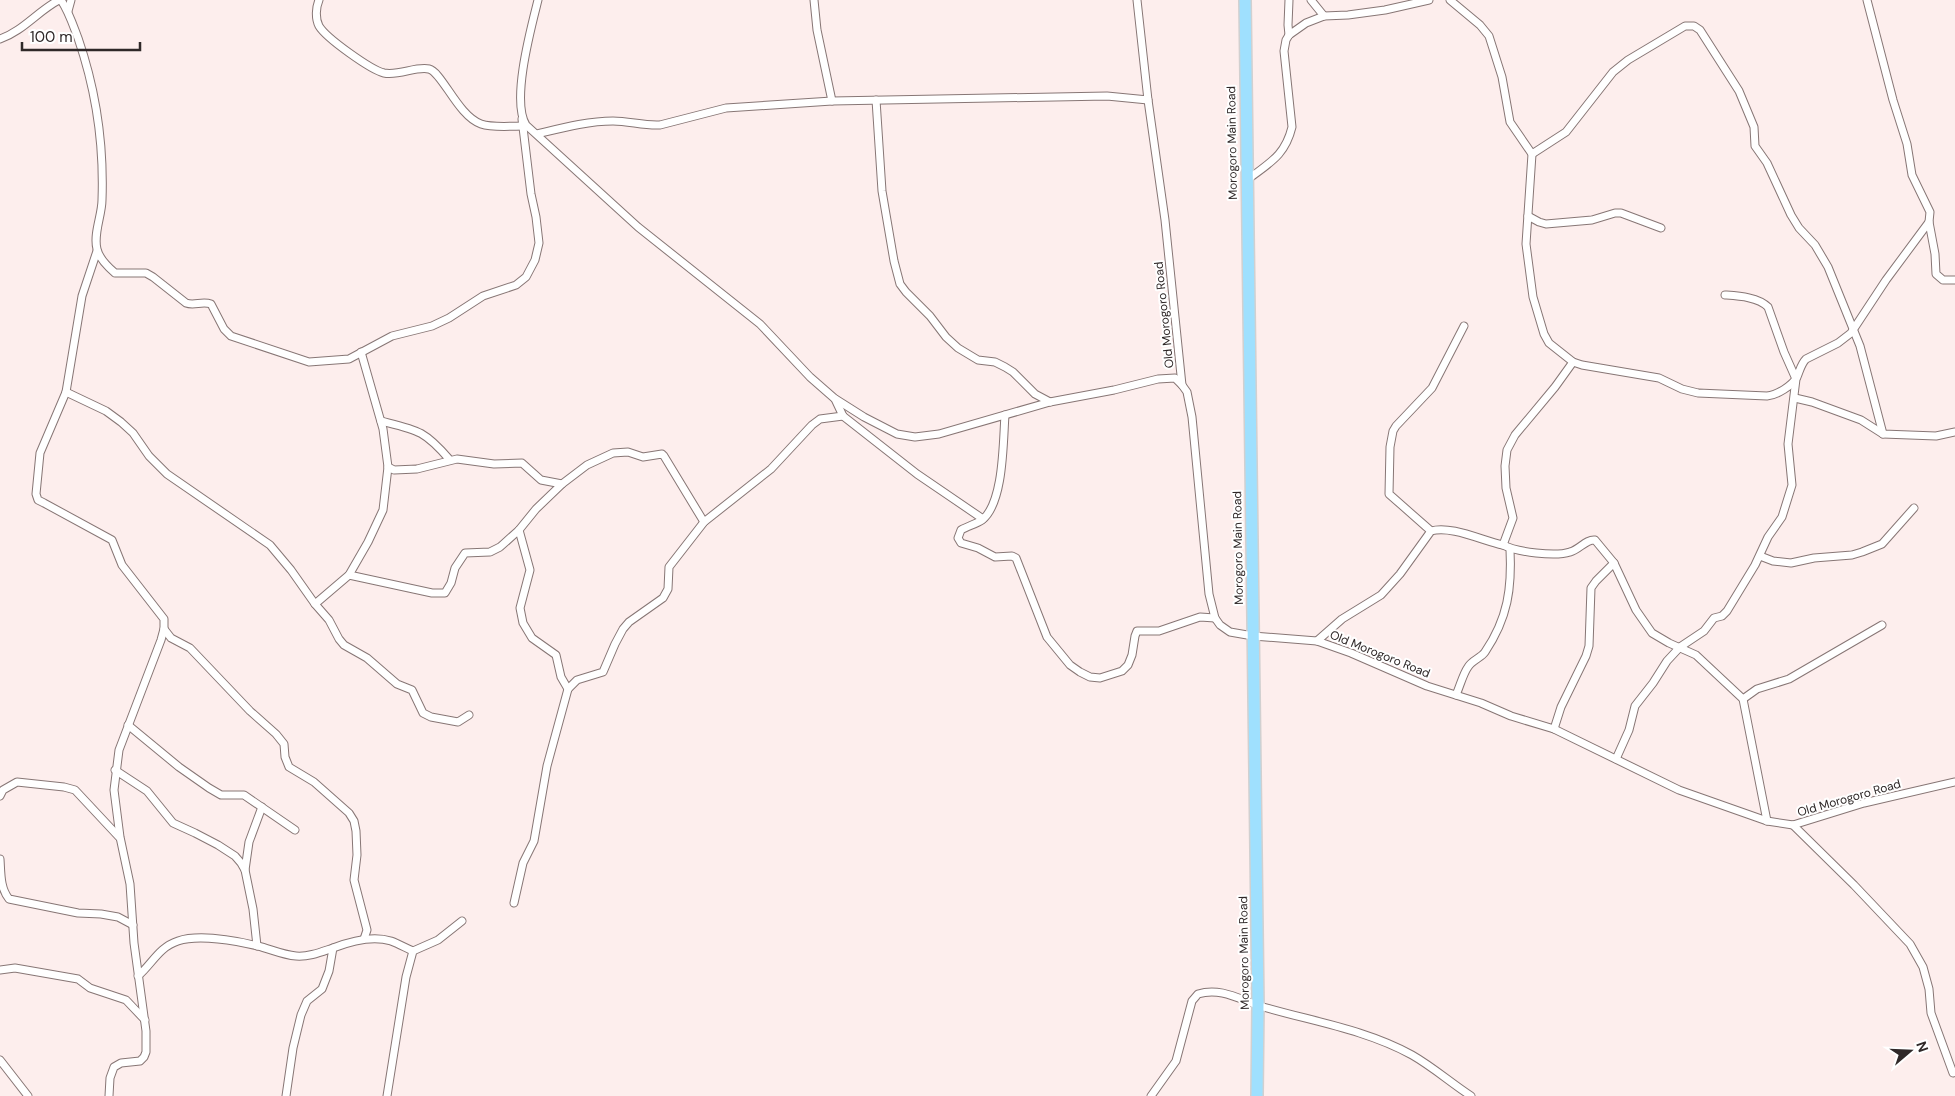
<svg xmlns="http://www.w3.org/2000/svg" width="1955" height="1096" viewBox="0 0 1955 1096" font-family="'DM Sans',sans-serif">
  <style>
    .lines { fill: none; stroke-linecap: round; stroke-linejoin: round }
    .minor-casing { stroke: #877675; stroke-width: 9 }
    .trunk-casing { stroke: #d1d0d0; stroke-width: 14 }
    .minor { stroke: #fff; stroke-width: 7 }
    .trunk { stroke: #9fe0fe; stroke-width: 11 }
    .labels { text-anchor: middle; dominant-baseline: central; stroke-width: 4; stroke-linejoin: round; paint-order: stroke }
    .street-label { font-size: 12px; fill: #2f2828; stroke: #fff }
  </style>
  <rect width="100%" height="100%" fill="#fdeeed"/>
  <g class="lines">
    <defs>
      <g id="minor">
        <path d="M 61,0 C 69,12 73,25 78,38 C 96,90 104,145 102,200 C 102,215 93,234 97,249 C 99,258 108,267 115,273 L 146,273 L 153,277 L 186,303 C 194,306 202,301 211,304 L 224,329 L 231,336 L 309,362 L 349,359 L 392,336 L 432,326 L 449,318 L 483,296 L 516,285 L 526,277 L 535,260 L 539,243 L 536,217 L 531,194 L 522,119"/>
        <path d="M 319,0 C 316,7 315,18 319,26 C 326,38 371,70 384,73 C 399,76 416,66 429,69 C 442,72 458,116 481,124 C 493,128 510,126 523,126"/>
        <path d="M 538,0 C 531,28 511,101 526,125 L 638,227 L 760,324 L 810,377 L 834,398 L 864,417 L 897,434 L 915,437 L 939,434 L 1050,402 L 1114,390 L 1158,379 L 1175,378 L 1182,385"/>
        <path d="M 814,0 L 817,30 L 832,101"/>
        <path d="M 1137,0 L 1148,100 L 1165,220 L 1182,385 L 1187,392 L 1192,417 L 1209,594 L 1215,618 L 1220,625 L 1230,632 L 1253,636 L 1317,641 L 1351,653 L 1427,686 L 1481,703 L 1511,716 L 1554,729 L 1679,790 L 1767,821 L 1793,825 L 1864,803 L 1955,782"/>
        <path d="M 1289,0 L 1288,25 L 1289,35"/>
        <path d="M 1311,0 L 1324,16"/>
        <path d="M 1450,0 L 1480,25 L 1489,36 L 1502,77 L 1510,122 L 1532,154 L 1526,244 L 1533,297 L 1544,334 L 1549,343 L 1573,362 L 1582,365 L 1659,378 L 1682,389 L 1698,393 L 1767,396 C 1777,395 1792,386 1797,377 C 1800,370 1801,364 1806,359 L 1838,343 L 1851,333 L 1886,280 L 1929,222 L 1930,212 L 1912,175 L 1907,144 L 1893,100 L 1867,0"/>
        <path d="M 68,11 L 71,0"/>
        <path d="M 0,39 C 23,31 38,11 59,0"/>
        <path d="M 876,100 L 882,191 L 894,261 L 900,284 L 906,292 L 930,316 L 946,337 L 958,348 L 978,360 L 995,362 L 1005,367 L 1013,372 L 1035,394 L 1050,402"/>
        <path d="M 537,134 C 562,128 588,121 613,121 C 629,121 644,126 660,125 L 726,108 L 832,101 L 1107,96 L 1148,100"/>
        <path d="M 1532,154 L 1566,132 L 1613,72 L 1628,60 L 1685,26 L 1694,26 L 1700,30 L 1739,91 L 1754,127 L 1755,146 L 1767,163 L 1791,215 L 1799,228 L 1815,245 L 1828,267 L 1860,346 L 1883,434"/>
        <path d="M 1247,180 C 1269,163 1285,156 1292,127 L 1284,51 L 1286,40 L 1289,35 L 1306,23 L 1324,16 L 1348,15 L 1385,10 L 1429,0"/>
        <path d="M 1528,216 L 1539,222 L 1546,224 L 1592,220 L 1615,213 L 1621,213 L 1661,228"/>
        <path d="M 1929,222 L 1935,254 L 1936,274 L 1943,280 L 1955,280"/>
        <path d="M 97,251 L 82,296 L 66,392 L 40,453 L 36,494 L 38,500 L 44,503 L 112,540 L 122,565 L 164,619 L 164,629 L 161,640 L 119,750 L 114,790 L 120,837 L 130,884 L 134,943 L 146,1031 L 146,1052 L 144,1057 L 140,1061 L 121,1063 L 114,1067 L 110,1078 L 109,1096"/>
        <path d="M 66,392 L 106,411 L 121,422 L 133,433 L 149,456 L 167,474 L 270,545 L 291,570 L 315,604 L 329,620 L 339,639 L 344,645 L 367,658 L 397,684 L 412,690 L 423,713 L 431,717 L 458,722 L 469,715"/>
        <path d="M 1795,398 L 1812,402 L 1861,420 L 1883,434 L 1936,436 L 1955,432"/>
        <path d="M 835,399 L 843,416 L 917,474 L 983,519"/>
        <path d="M 1005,415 C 1003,441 1004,503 982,520 C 976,524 968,526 961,530 L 958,538 L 961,543 L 978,548 L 995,557 L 1012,556 L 1016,558 L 1047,637 L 1070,665 L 1080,672 L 1090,677 L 1100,678 L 1122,671 L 1128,665 L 1132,655 L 1135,636 L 1137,631 L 1159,631 L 1200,617 L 1215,618"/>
        <path d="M 381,421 C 417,430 424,430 449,459"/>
        <path d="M 388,467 L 394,470 L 417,469 L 457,459 L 494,464 L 522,463 L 541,480 L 562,484 L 587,465 L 613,453 L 628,452 L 643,457 L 662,454 L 664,456 L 704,522"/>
        <path d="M 519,530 L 530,570 L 520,608 L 523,623 L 532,638 L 556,655 L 561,677 L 568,689"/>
        <path d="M 1431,531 L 1389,494 L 1390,447 L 1393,431 L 1396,426 L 1432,388 L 1464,326"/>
        <path d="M 1503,545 C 1517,552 1555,557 1570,552 C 1579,550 1586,539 1595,540 L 1614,563 L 1636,610 L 1652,633 L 1669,643 L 1696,655 L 1743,699"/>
        <path d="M 1760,556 L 1773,561 L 1791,563 L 1814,558 L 1852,555 L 1862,552 L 1882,544 L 1914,508"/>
        <path d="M 349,575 L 432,593 L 445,593 L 451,583 L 455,568 L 465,553 L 490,552 L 500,547 L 519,530 L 536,509 L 562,484"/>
        <path d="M 315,604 L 349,575 L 368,542 L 383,510 L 388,467 L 383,429 L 361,352"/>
        <path d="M 164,629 L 171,638 L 190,648 L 250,711 L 276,734 L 284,744 L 285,757 L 289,767 L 314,782 L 349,813 L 354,821 L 356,831 L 357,855 L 354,880 L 367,930 L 364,939"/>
        <path d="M 1317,641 L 1342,619 L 1381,595 L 1400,574 L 1431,531 C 1451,525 1483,541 1503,545 L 1513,518 L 1506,488 L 1505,466 L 1507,450 L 1515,435 L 1555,387 L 1573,362"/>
        <path d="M 1456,695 C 1460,686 1463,674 1468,667 C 1472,660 1481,658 1485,652 C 1508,618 1512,588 1510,549"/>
        <path d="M 128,725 L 179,767 L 209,788 L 221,795 L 244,795 L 295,830"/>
        <path d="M 1554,729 L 1561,707 L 1586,656 L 1589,646 L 1591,588 L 1596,581 L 1614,563"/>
        <path d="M 1616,759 L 1629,730 L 1635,706 L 1653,683 L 1667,661 L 1680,647 L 1704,631 L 1714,618 L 1722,616 L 1727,611 L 1755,565 L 1768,537 L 1782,517 L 1792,485 L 1788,444 L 1796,379 L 1784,352 L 1768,307 C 1758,297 1739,296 1725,295"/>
        <path d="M 115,770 L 147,791 L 173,823 L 195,833 L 218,845 L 235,856 L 241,863 L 245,870 L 253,909 L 257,946"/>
        <path d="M 0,796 L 3,790 L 17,782 L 64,787 L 75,790 L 119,837"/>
        <path d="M 1767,821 L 1743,699 L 1757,689 L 1789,679 L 1882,625"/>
        <path d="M 1793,825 L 1854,885 L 1910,944 L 1923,967 L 1929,989 L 1931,1013 L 1953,1073"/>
        <path d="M 0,859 C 1,873 0,888 9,899 L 78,913 L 101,914 L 118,917 L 133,925"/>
        <path d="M 245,870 L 249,842 L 262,807"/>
        <path d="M 514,903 L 523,863 L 534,841 L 547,766 L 568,689 L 577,680 L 603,672 L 615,644 L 623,629 L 629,622 L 663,598 L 668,589 L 669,567 L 704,522 L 771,469 L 812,425 L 820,419 L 843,416"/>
        <path d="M 0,970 L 15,968 L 78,979 L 90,988 L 126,1000 L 145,1020"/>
        <path d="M 138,976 C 152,964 159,947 178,941 C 199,934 237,941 258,946 C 270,949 283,955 296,956 C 309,957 321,952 333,948"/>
        <path d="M 0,1060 L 28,1096"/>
        <path d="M 286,1096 L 293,1048 L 301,1015 L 307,1001 L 322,989 L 329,971 L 333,948 C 351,941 372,935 391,941 C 399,944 406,948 413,951"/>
        <path d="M 387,1096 L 406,977 L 413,951 L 438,940 L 462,921"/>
        <path d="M 1151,1096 L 1176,1061 L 1192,1001 L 1198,994 C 1220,987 1239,999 1260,1006 C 1310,1021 1365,1029 1412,1055 C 1433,1067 1451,1083 1471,1096"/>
      </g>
      <path id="trunk" d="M 1245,0 L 1258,1005 L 1257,1096"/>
    </defs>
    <use href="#minor" class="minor-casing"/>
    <use href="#trunk" class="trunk-casing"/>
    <use href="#minor" class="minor"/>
    <use href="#trunk" class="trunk"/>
  </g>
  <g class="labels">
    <g class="street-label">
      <text transform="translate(1232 143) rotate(-91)">Morogoro Main Road</text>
      <text transform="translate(1164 315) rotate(-96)">Old Morogoro Road</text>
      <text transform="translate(1238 548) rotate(-91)">Morogoro Main Road</text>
      <text transform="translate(1380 654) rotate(22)">Old Morogoro Road</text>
      <text transform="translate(1849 798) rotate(-16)">Old Morogoro Road</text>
      <text transform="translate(1244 953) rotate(-91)">Morogoro Main Road</text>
    </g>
  </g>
  <g transform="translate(1910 1051) rotate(71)" stroke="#ffffff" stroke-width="4" paint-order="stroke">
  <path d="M0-4L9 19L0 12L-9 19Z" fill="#2f2828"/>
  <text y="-8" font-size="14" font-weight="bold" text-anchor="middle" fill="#2f2828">N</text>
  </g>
  <path d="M22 42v8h118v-8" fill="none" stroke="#2f2828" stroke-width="2.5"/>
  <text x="30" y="42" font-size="15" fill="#2f2828" stroke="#ffffff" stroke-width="4" paint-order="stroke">100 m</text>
</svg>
